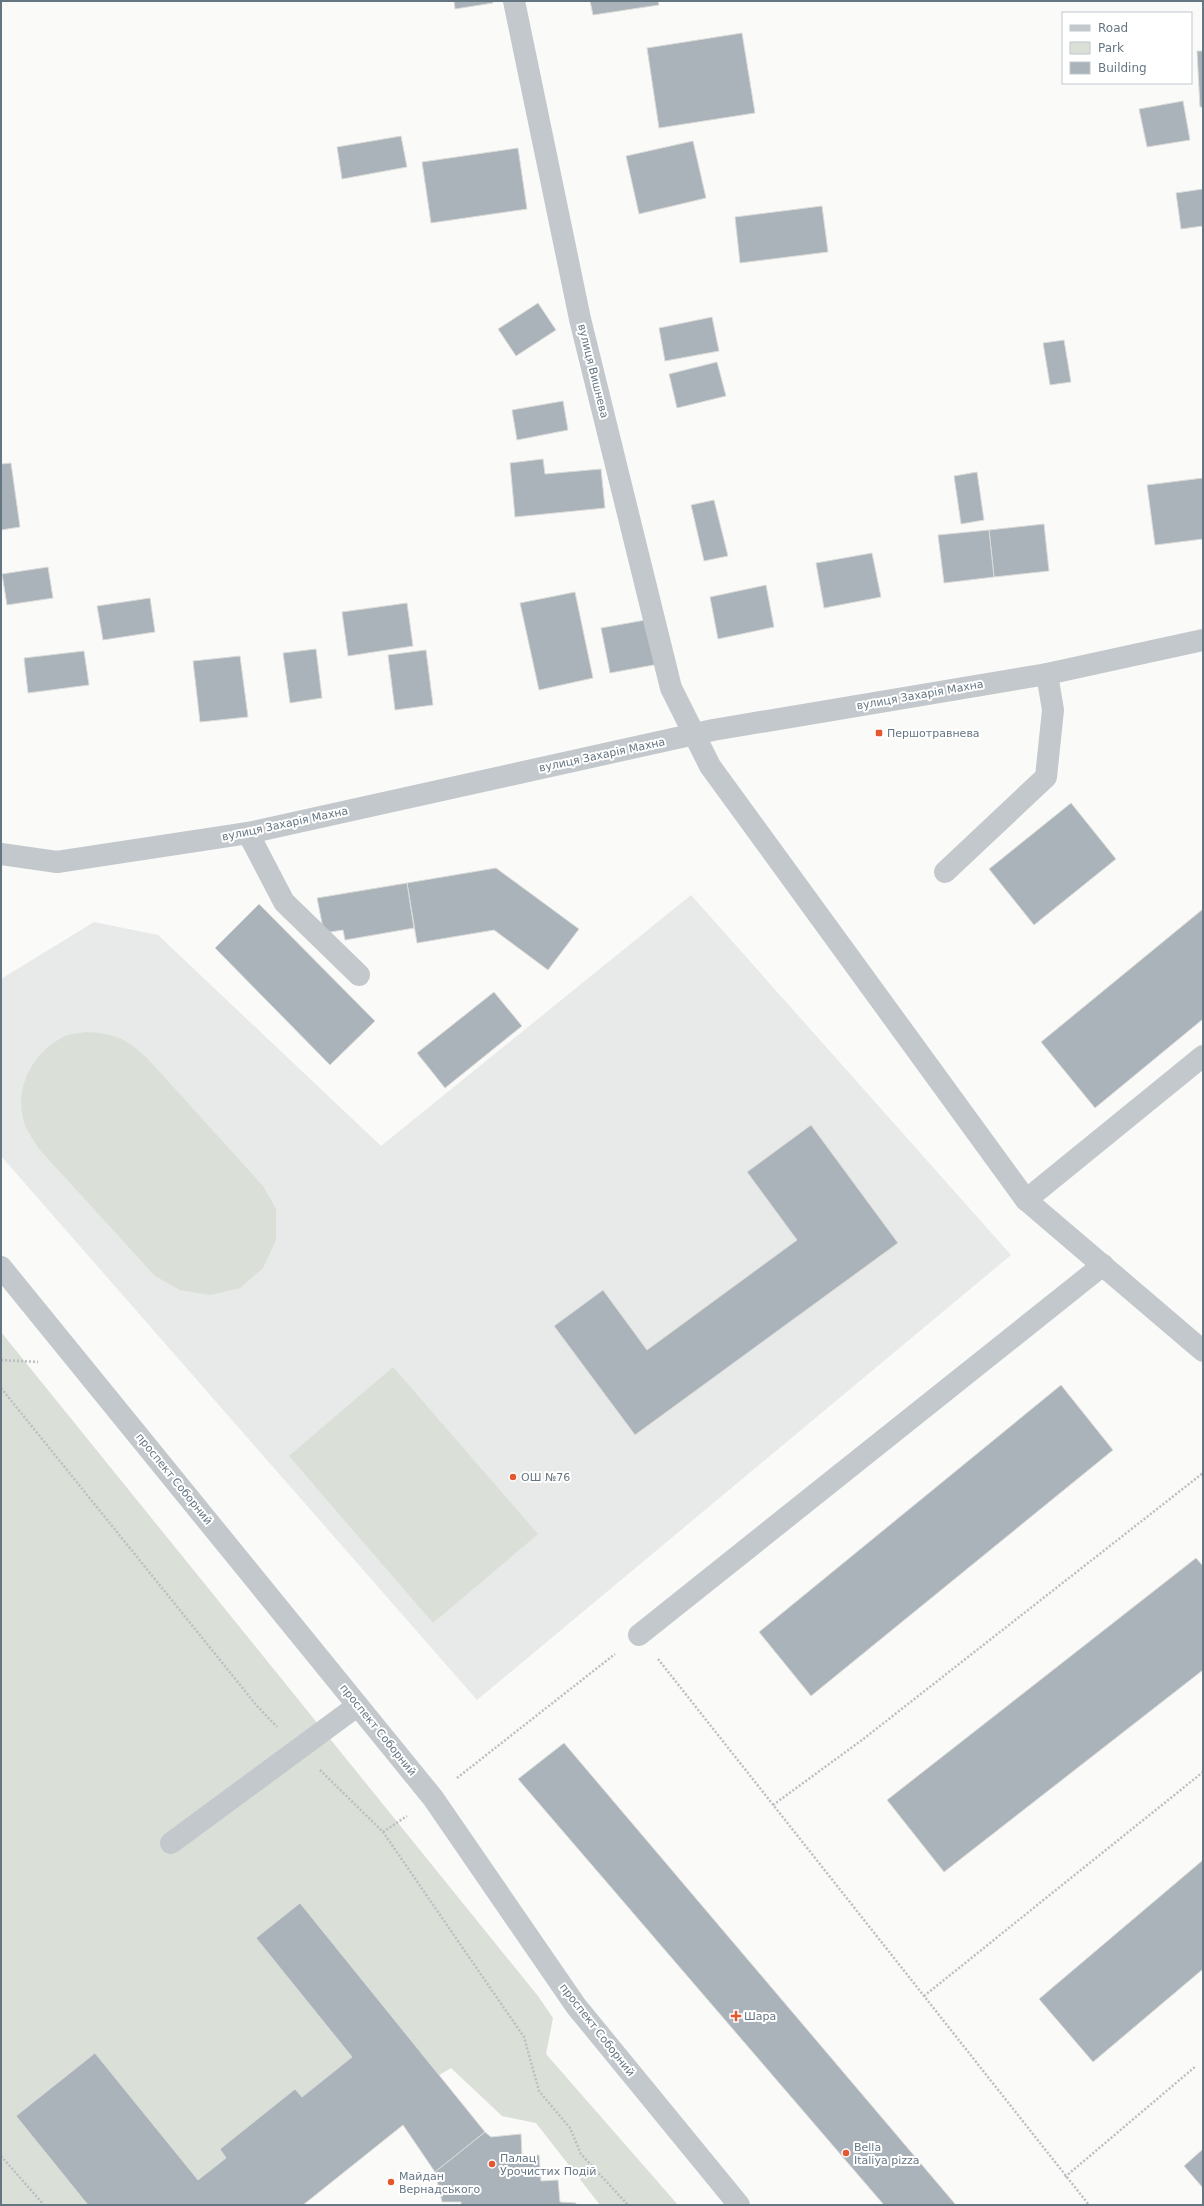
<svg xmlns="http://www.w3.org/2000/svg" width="1204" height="2206" viewBox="0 0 1204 2206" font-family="'DejaVu Sans',sans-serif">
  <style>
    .built { fill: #e8e9e9 }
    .green { fill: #dadfd7 }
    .building { fill: #aab3b9; stroke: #dcdcda }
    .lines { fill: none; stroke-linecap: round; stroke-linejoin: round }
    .path { stroke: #bbbfc2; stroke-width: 2.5; stroke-dasharray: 2 2; stroke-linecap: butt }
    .minor { stroke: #c3c8cc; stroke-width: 22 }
    .poi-dot { fill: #e4572e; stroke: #fff; stroke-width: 1.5 }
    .labels { text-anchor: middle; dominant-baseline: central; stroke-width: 4; stroke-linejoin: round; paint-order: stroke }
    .street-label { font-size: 11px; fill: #657683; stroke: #fff }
    .poi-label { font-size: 11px; fill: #657683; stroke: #fff; text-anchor: start }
  </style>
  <rect width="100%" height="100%" fill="#fafaf8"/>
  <path class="built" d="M 691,895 L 1011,1255 L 477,1700 L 1,1156 L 1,979 L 94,922 L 158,935 L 381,1146 Z"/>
  <g class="green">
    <path d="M 86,1032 C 116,1034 125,1038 147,1058 L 263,1186 L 276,1209 L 276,1240 L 263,1268 L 240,1288 L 210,1295 L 180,1290 L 155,1276 L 39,1149 C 35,1142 28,1133 25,1125 C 13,1090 31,1054 63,1037 C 69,1034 79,1033 86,1032 Z"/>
    <path d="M 1,1332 L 538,1996 L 553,2018 L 546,2054 L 678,2205 L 600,2205 L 536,2123 L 502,2116 L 451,2068 L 222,2205 L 1,2205 Z"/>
    <path d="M 393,1367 L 538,1534 L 433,1623 L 289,1456 Z"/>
  </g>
  <g class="building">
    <path d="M 454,1 L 493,1 L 493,3 L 455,9 Z"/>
    <path d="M 590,1 L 658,1 L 659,5 L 593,15 Z"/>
    <path d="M 742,33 L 755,113 L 659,128 L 647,48 Z"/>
    <path d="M 1197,51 L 1203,51 L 1203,107 L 1200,107 Z"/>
    <path d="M 1183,101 L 1190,140 L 1147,147 L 1139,109 Z"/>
    <path d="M 401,136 L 407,167 L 342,179 L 337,147 Z"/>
    <path d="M 693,141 L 706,198 L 639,214 L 626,156 Z"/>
    <path d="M 518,148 L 527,209 L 431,223 L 422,162 Z"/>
    <path d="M 1203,189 L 1203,226 L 1181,229 L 1176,193 Z"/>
    <path d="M 822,206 L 828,252 L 740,263 L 735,217 Z"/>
    <path d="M 538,303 L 556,330 L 516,356 L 498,329 Z"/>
    <path d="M 712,317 L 719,351 L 665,361 L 659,328 Z"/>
    <path d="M 1064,340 L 1071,382 L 1050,385 L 1043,343 Z"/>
    <path d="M 717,362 L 726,396 L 677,408 L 669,374 Z"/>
    <path d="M 563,401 L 568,430 L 517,440 L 512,410 Z"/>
    <path d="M 543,459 L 545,474 L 601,469 L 605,508 L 515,517 L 510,463 Z"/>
    <path d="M 11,463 L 20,527 L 1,530 L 1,464 Z"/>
    <path d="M 977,472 L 984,520 L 961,524 L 954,476 Z"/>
    <path d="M 1203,478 L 1203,539 L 1155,545 L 1147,485 Z"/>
    <path d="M 714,500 L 728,556 L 704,561 L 691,505 Z"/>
    <path d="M 1044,524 L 1049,571 L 994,577 L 989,530 Z"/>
    <path d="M 989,530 L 994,577 L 944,583 L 938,535 Z"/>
    <path d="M 872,553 L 881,597 L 824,608 L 816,563 Z"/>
    <path d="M 48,567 L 53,598 L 7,605 L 2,574 Z"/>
    <path d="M 766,585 L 774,627 L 718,639 L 710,597 Z"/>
    <path d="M 575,592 L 593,678 L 539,690 L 520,603 Z"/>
    <path d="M 150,598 L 155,632 L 103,640 L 97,606 Z"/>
    <path d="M 407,603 L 413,646 L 348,656 L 342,612 Z"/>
    <path d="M 651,619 L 659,664 L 610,673 L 601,628 Z"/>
    <path d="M 316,649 L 322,698 L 290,703 L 283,653 Z"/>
    <path d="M 426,650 L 433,705 L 395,710 L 388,655 Z"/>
    <path d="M 84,651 L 89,685 L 28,693 L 24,658 Z"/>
    <path d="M 240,656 L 248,717 L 200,722 L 193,661 Z"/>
    <path d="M 1071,803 L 1116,859 L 1034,925 L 989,869 Z"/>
    <path d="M 496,868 L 579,929 L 548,970 L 494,930 L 417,943 L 407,883 Z"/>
    <path d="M 407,883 L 414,928 L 345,940 L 343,930 L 324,933 L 317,898 Z"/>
    <path d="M 259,904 L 375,1021 L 330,1065 L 215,948 Z"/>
    <path d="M 1203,909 L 1203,1019 L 1095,1108 L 1041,1042 Z"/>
    <path d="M 494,992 L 522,1026 L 445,1088 L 417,1053 Z"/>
    <path d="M 811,1125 L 898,1243 L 635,1435 L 554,1326 L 603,1290 L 647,1350 L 797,1240 L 747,1172 Z"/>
    <path d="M 1061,1385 L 1113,1450 L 811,1696 L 759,1632 Z"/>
    <path d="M 1196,1558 L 1203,1566 L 1203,1670 L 944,1872 L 887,1800 Z"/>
    <path d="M 564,1743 L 956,2205 L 884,2205 L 518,1779 Z"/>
    <path d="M 1203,1860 L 1203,1969 L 1093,2062 L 1039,1999 Z"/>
    <path d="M 300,1903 L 485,2132 L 435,2172 L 403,2125 L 303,2205 L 88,2205 L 16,2116 L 95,2053 L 198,2180 L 226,2158 L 220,2149 L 295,2089 L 302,2097 L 352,2057 L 256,1938 Z"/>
    <path d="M 485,2132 L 491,2137 L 521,2134 L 522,2156 L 539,2155 L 541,2181 L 558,2180 L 560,2202 L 576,2203 L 576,2205 L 461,2205 L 461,2202 L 442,2202 L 435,2172 Z"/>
    <path d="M 1203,2149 L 1203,2188 L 1184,2166 Z"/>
  </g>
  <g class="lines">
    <g class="path">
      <path d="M 1,1360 L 38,1362"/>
      <path d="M 1,1388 L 257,1706 L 277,1727"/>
      <path d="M 658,1659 L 1089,2205"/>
      <path d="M 320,1770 L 383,1832 L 524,2037 L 539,2091 L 570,2128 L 581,2154 L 628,2205"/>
      <path d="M 457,1778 L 615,1654"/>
      <path d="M 773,1805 L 862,1740 L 1203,1473"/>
      <path d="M 383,1832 L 407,1816"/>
      <path d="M 924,1996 L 1203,1772"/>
      <path d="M 1,2156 L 44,2205"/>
      <path d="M 1065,2177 L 1196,2066"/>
    </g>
    <g class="minor">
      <path d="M 514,1 L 580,319 L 671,688 L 710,766 L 1026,1200 L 1203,1351"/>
      <path d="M 248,833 L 284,902 L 359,975"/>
      <path d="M 1,854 L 57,862 L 248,833 L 713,730 L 1047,674 L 1203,640"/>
      <path d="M 945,872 L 1046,777 L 1053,710 L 1047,674"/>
      <path d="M 1026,1200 L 1203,1056"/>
      <path d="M 1,1267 L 433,1798 L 576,2006 L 739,2205"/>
      <path d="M 639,1635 L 1103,1265"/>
      <path d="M 171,1843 L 357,1706"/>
    </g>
  </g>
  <g class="poi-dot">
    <rect x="875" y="729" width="8" height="8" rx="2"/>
    <circle cx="513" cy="1477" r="4"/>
    <path d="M734 2010h4v4h4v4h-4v4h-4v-4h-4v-4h4z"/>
    <circle cx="846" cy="2153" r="4"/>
    <circle cx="492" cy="2164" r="4"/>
    <circle cx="391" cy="2182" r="4"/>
  </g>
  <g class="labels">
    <g class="street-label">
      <text transform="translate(593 371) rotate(76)">вулиця Вишнева</text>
      <text transform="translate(920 695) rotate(-10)">вулиця Захарія Махна</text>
      <text transform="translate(602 755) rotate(-12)">вулиця Захарія Махна</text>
      <text transform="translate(285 824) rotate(-12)">вулиця Захарія Махна</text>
      <text transform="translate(174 1479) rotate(51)">проспект Соборний</text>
      <text transform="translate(378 1730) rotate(51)">проспект Соборний</text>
      <text transform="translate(597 2030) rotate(52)">проспект Соборний</text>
    </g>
    <g class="poi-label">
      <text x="887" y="733">Першотравнева</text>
      <text x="521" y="1477">ОШ №76</text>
      <text x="744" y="2016">Шара</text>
      <text x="854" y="2147">Bella<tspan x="854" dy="13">Italiya pizza</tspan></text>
      <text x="500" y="2158">Палац<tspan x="500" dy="13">Урочистих Подій</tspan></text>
      <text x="399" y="2176">Майдан<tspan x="399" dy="13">Вернадського</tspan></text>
    </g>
  </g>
  <rect width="1204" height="2206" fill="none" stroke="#657683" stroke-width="4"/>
  <rect x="1062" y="12" width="130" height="72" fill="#ffffff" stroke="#c1c8cd"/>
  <rect x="1070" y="25" width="20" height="6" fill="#c3c8cc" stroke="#c1c8cd"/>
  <text x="1098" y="32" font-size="12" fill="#657683">Road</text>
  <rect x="1070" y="42" width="20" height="12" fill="#dadfd7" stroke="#c1c8cd"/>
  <text x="1098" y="52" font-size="12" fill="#657683">Park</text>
  <rect x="1070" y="62" width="20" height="12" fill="#aab3b9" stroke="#c1c8cd"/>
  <text x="1098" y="72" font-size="12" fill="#657683">Building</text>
</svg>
